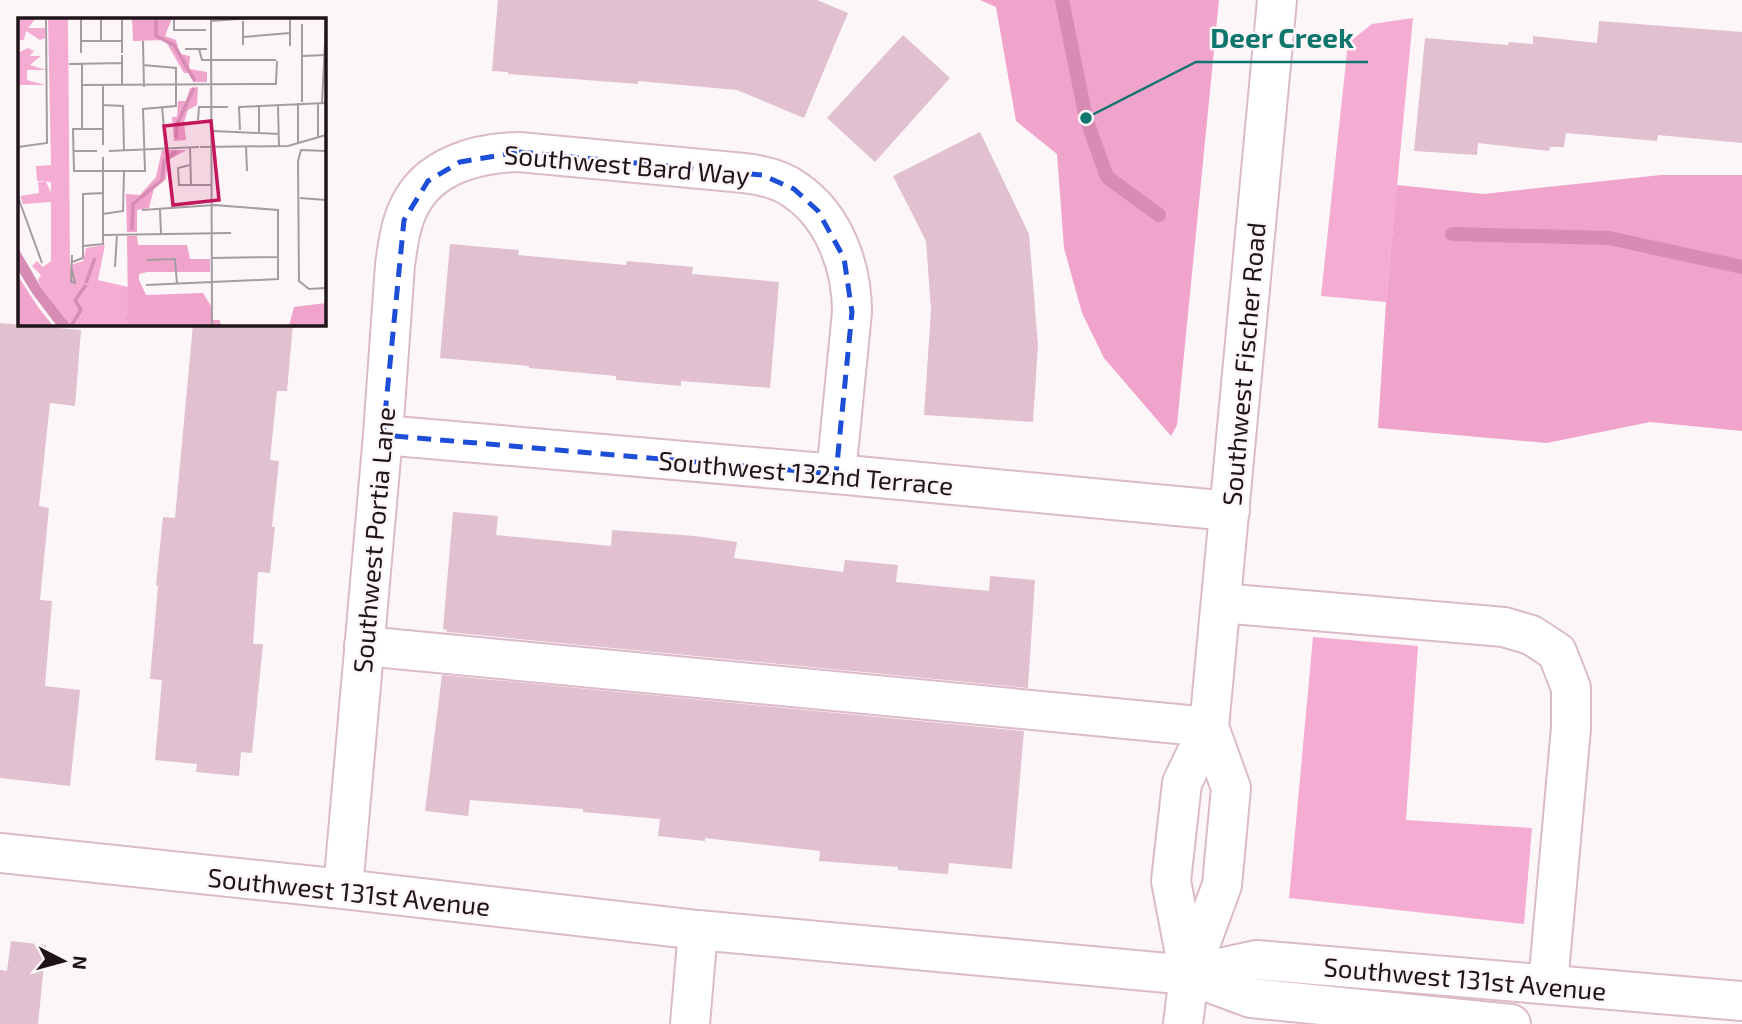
<svg xmlns="http://www.w3.org/2000/svg" width="1742" height="1024" viewBox="0 0 1742 1024" font-family="'Exo 2',sans-serif">
  <style>
    .green { fill: #f5acd2 }
    .forest { fill: #f0a3cb }
    .lines { fill: none; stroke-linecap: round; stroke-linejoin: round }
    .stream { stroke: #d78cb4; stroke-width: 14 }
    .building { fill: #e1c0d0 }
    .minor-casing { stroke: #dbbaca; stroke-width: 42 }
    .minor { stroke: #fff; stroke-width: 38 }
    .marked { fill: none; stroke: #1d4ed8; stroke-width: 5; stroke-dasharray: 14 9; stroke-linejoin: round }
    .labels { text-anchor: middle; dominant-baseline: central; stroke-width: 5; stroke-linejoin: round; paint-order: stroke }
    .street-label { font-size: 26px; fill: #1f141a; stroke: #fdf6f9 }
    .inset-river { fill: none; stroke: #d78cb4; stroke-width: 3.5 }
    .inset-road { fill: none; stroke: #a49ca0; stroke-width: 2 }
    .view { fill: #c2185b; fill-opacity: 0.15; stroke: #c2185b; stroke-width: 3.5 }
    .inset-edge { fill: none; stroke: #1f141a; stroke-width: 3.5 }
    .leader { fill: none; stroke: #0f766e; stroke-width: 2.5 }
    .callout-dot { fill: #0f766e; stroke: #fdf6f9; stroke-width: 2.5 }
    .callout-label { font-size: 28px; text-anchor: middle; font-weight: bold; fill: #0f766e; stroke: #fdf6f9; stroke-width: 5; stroke-linejoin: round; paint-order: stroke }
  </style>
  <rect width="100%" height="100%" fill="#fdf6f9"/>
  <g class="green">
    <path d="M 1413,18 L 1386,302 L 1321,296 L 1348,43 L 1372,24 Z"/>
    <path d="M 1313,637 L 1418,646 L 1406,820 L 1532,828 L 1524,924 L 1289,898 Z"/>
  </g>
  <g class="forest">
    <path d="M 980,0 L 1219,0 L 1177,425 L 1171,436 L 1104,358 L 1082,313 L 1064,248 L 1057,154 L 1016,121 L 996,7 Z"/>
    <path d="M 1661,175 L 1742,175 L 1742,431 L 1650,422 L 1547,443 L 1378,428 L 1386,302 L 1397,185 L 1483,194 Z"/>
  </g>
  <g class="lines">
    <g class="stream">
      <path d="M 1062,0 L 1086,118 L 1107,177 L 1159,215"/>
      <path d="M 1452,234 L 1609,238 L 1742,267"/>
    </g>
  </g>
  <g class="building">
    <path d="M 498,0 L 817,0 L 848,13 L 804,118 L 737,90 L 638,81 L 638,84 L 508,74 L 508,72 L 492,71 Z"/>
    <path d="M 1599,21 L 1742,32 L 1742,143 L 1658,135 L 1657,141 L 1566,133 L 1564,147 L 1550,147 L 1549,151 L 1478,143 L 1477,155 L 1414,151 L 1425,38 L 1508,45 L 1509,42 L 1533,44 L 1533,36 L 1597,43 Z"/>
    <path d="M 903,35 L 950,78 L 875,162 L 827,118 Z"/>
    <path d="M 980,132 L 1029,234 L 1038,345 L 1033,422 L 924,415 L 931,310 L 926,241 L 893,176 Z"/>
    <path d="M 450,244 L 519,250 L 518,255 L 626,265 L 627,261 L 693,267 L 692,274 L 779,282 L 770,388 L 681,381 L 681,386 L 616,380 L 616,376 L 529,368 L 529,366 L 440,358 Z"/>
    <path d="M 0,323 L 81,330 L 75,406 L 50,403 L 39,506 L 49,508 L 40,600 L 52,601 L 45,686 L 80,690 L 70,786 L 0,778 Z"/>
    <path d="M 193,324 L 293,324 L 287,391 L 277,391 L 270,460 L 279,461 L 272,527 L 275,527 L 270,573 L 258,572 L 253,644 L 263,644 L 252,753 L 241,752 L 239,776 L 196,772 L 197,764 L 155,760 L 162,680 L 150,679 L 158,586 L 156,585 L 163,517 L 175,518 Z"/>
    <path d="M 453,512 L 498,516 L 496,535 L 611,546 L 612,530 L 695,536 L 737,542 L 734,558 L 843,572 L 845,560 L 898,565 L 896,582 L 989,591 L 990,576 L 1035,580 L 1028,688 L 447,632 L 447,630 L 443,629 Z"/>
    <path d="M 442,675 L 1024,731 L 1012,869 L 949,863 L 948,874 L 898,870 L 898,867 L 819,861 L 820,851 L 705,838 L 705,841 L 658,836 L 660,819 L 583,812 L 583,809 L 470,800 L 468,816 L 425,811 Z"/>
    <path d="M 11,941 L 46,945 L 38,1024 L 0,1024 L 0,970 L 7,971 Z"/>
  </g>
  <g class="lines">
    <defs>
      <g id="minor">
        <path d="M 383,435 L 836,474 L 1230,511"/>
        <path d="M 1221,603 L 1504,627 L 1531,635 L 1557,652 L 1571,688 L 1571,728 L 1548,984"/>
        <path d="M 364,646 L 1209,727"/>
        <path d="M 0,853 L 343,889 L 698,930 L 1189,975 L 1251,998 L 1511,1024"/>
        <path d="M 343,889 L 383,435 L 395,265 C 398,245 400,225 409,207 C 429,165 477,153 519,152 L 744,173 C 762,175 780,179 795,190 C 834,216 852,267 852,312 L 836,474"/>
        <path d="M 1189,975 L 1171,881 L 1182,783 L 1209,727 L 1277,0"/>
        <path d="M 1189,975 L 1256,960 L 1742,1001"/>
        <path d="M 690,1024 L 698,930"/>
        <path d="M 1183,1024 L 1189,975 L 1222,885 L 1231,788 L 1209,727"/>
      </g>
    </defs>
    <use href="#minor" class="minor-casing"/>
    <use href="#minor" class="minor"/>
  </g>
  <path class="marked" d="M 519,152 L 762,175 L 794,189 L 818,211 L 844,258 L 852,312 L 836,474 L 383,435 L 404,220 L 428,181 L 460,162 Z"/>
  <g class="labels">
    <g class="street-label">
      <text transform="translate(627 164) rotate(5)">Southwest Bard Way</text>
      <text transform="translate(1243 364) rotate(-85)">Southwest Fischer Road</text>
      <text transform="translate(806 472) rotate(5)">Southwest 132nd Terrace</text>
      <text transform="translate(373 540) rotate(-85)">Southwest Portia Lane</text>
      <text transform="translate(349 891) rotate(6)">Southwest 131st Avenue</text>
      <text transform="translate(1465 978) rotate(5)">Southwest 131st Avenue</text>
    </g>
  </g>
  <g transform="translate(18 18)">
    <rect width="308" height="308" fill="#fdf6f9"/>
    <path d="M 0,0 L 18,0 L 10,10 L 27,10 L 27,20 L 22,22 L 8,13 L 6,22 L 0,22 ZM 30,0 L 50,0 L 52,247 L 65,243 L 68,230 L 87,227 L 80,262 L 110,269 L 110,297 L 105,301 L 113,308 L 52,307 L 24,271 L 20,262 L 23,257 L 14,248 L 19,243 L 25,249 L 33,243 L 33,184 L 5,186 L 2,178 L 21,175 L 20,164 L 28,164 L 33,174 L 33,164 L 19,163 L 18,148 L 33,147 ZM 10,30 L 16,33 L 12,38 L 23,38 L 12,47 L 28,52 L 9,52 L 9,62 L 27,67 L 0,67 L 0,35 Z" fill="#f5acd2"/>
    <path d="M 154,0 L 147,18 L 158,22 L 162,36 L 172,38 L 171,51 L 189,54 L 189,64 L 175,64 L 175,55 L 166,55 L 147,22 L 115,23 L 114,1 ZM 180,69 L 179,87 L 170,92 L 166,104 L 168,122 L 156,123 L 154,99 L 159,99 L 160,83 L 168,83 L 172,70 ZM 144,132 L 169,132 L 150,142 L 148,161 L 136,170 L 131,190 L 119,192 L 119,214 L 109,214 L 108,176 L 122,177 L 138,159 ZM 109,218 L 119,218 L 120,227 L 169,227 L 172,241 L 192,241 L 192,254 L 129,254 L 121,256 L 121,262 L 128,277 L 185,275 L 193,288 L 193,302 L 202,302 L 203,308 L 113,308 L 105,301 L 110,294 ZM 0,258 L 20,289 L 35,308 L 0,307 ZM 308,285 L 308,308 L 271,308 L 276,289 Z" fill="#f0a3cb"/>
    <path d="M 0,230 L 24,271 L 53,308 L 39,308 L 14,275 L 0,252 Z" fill="#d78cb4"/>
    <path class="inset-river" d="M 138,0 L 138,18 L 156,27 L 177,63M 158,120 L 159,106 L 176,70M 114,212 L 115,186 L 144,162 L 146,143 L 159,133M 68,265 L 77,240M 53,308 L 63,292 L 57,282 L 68,267"/>
    <path class="inset-road" d="M 63,0 L 63,35M 83,0 L 83,23M 104,0 L 104,35M 156,0 L 156,12 L 188,12M 193,0 L 194,308M 192,3 L 234,0M 225,3 L 225,27M 284,6 L 284,84M 225,19 L 272,15M 63,23 L 104,23M 125,23 L 126,69M 272,28 L 272,0M 167,31 L 189,31M 181,31 L 184,42 L 258,42M 104,37 L 104,66M 284,38 L 308,37M 51,46 L 104,45M 64,46 L 64,111M 258,65 L 259,43M 85,66 L 85,127M 64,67 L 259,66M 280,85 L 280,125M 300,85 L 300,120M 304,85 L 308,5M 85,87 L 105,88 L 106,133M 260,88 L 261,128M 144,89 L 148,129M 180,102 L 181,89 L 210,89M 85,111 L 55,111 L 56,153 L 127,153 L 125,91 L 158,88 L 158,50 L 125,47M 222,112 L 221,89 L 308,85M 195,113 L 261,116M 241,116 L 241,89M 228,128 L 229,153M 0,129 L 29,125 L 28,0M 172,129 L 173,167M 182,129 L 270,128 L 308,117M 55,133 L 79,133M 91,133 L 181,129M 308,133 L 283,132 L 280,143 L 281,263 L 291,271 L 308,270M 172,147 L 160,150 L 161,167 L 193,167M 0,179 L 24,245M 282,180 L 308,182M 260,191 L 260,261M 124,192 L 196,187 L 260,192M 142,192 L 143,216M 85,196 L 105,193 L 106,154M 86,217 L 213,215M 65,228 L 85,226 L 85,139M 54,237 L 53,264 L 57,265 L 54,252M 194,240 L 261,239M 129,242 L 157,241 L 159,266M 54,244 L 65,240 L 65,176 L 85,175M 97,249 L 99,217M 128,267 L 261,261"/>
    <path class="view" d="M 193,103 L 201,182 L 155,187 L 146,108 Z"/>
    <rect width="308" height="308" class="inset-edge"/>
  </g>
  <path class="leader" d="M1086 118L1196 62H1368"/>
  <circle class="callout-dot" cx="1086" cy="118" r="7"/>
  <g class="callout-label">
    <text x="1282" y="48">Deer Creek</text>
  </g>
  <g transform="translate(63 961) rotate(96)" stroke="#fdf6f9" stroke-width="5" paint-order="stroke">
  <path d="M0-5L12 26L0 18L-12 26Z" fill="#1f141a"/>
  <text y="-10" font-size="19" font-weight="bold" text-anchor="middle" fill="#1f141a">N</text>
  </g>
</svg>
